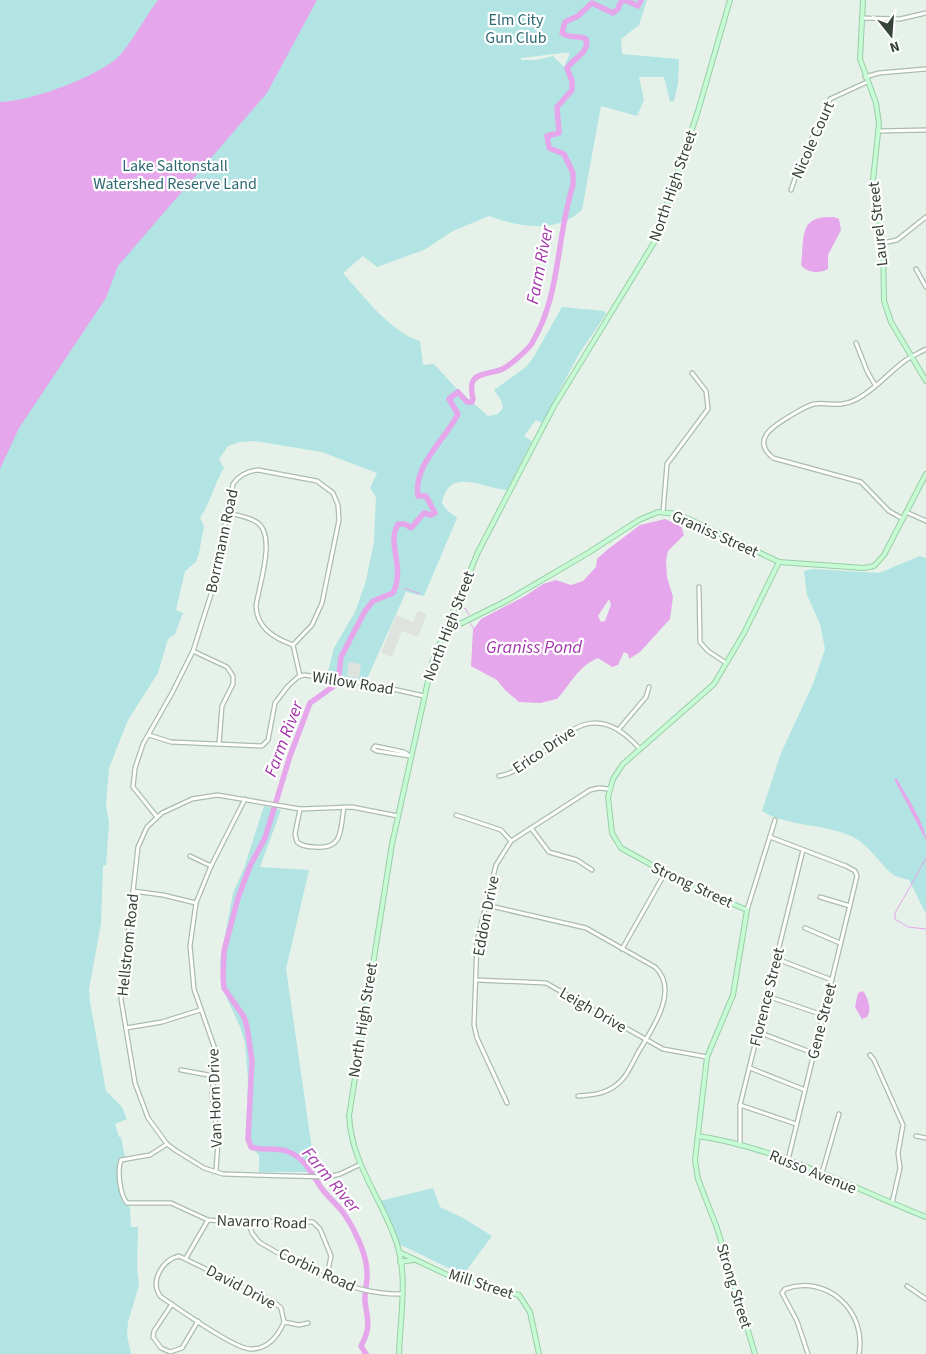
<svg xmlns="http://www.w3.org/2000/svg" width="926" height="1354" viewBox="0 0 926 1354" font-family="'Source Sans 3',sans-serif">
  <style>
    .green { fill: #b1e4e2; fill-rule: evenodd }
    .parking { fill: #dee3df }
    .water { fill: #e6a6eb; fill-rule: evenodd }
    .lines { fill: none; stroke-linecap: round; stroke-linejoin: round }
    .stream { stroke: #e6a6eb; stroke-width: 1 }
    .river { stroke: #e6a6eb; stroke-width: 5.5 }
    .street-casing { stroke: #aabdad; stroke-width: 5.5 }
    .secondary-casing { stroke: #98cfa6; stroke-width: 6 }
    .street { stroke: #fff; stroke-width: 3 }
    .secondary { stroke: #c7fbd5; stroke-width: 4 }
    .labels { text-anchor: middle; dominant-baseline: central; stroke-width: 4.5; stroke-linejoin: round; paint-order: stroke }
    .park-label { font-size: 16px; fill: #2d6972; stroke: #fff }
    .street-label { font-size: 16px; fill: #364438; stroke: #fff }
    .water-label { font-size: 18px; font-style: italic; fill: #a236aa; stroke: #fff }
  </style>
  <rect width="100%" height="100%" fill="#e6f2e9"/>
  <g class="green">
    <path d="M 0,0 L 647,0 L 639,25 L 621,39 L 622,54 L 679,59 L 678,84 L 674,101 L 670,102 L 664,77 L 639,77 L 644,100 L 637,116 L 601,106 L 582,210 C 556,234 519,227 489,216 L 453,231 L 424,250 L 377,267 L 363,256 L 343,273 C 362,295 393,334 420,341 L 423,365 L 434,364 L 456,388 L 488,416 L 498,414 L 503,408 L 501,400 L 494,390 L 526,367 L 533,358 L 562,307 L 604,311 L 606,314 L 579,354 L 542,423 L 536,420 L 524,436 L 532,441 L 507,490 C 482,488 449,466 442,503 L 447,510 L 457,518 L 424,596 L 406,592 L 366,681 L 327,675 L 334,648 L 355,612 L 366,581 L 374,541 L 376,497 L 370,488 L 377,473 L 322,452 L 254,441 L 240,442 L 228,446 L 219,459 L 224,468 C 214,484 211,502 200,518 L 204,526 L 199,553 L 196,562 L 185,571 L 176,610 L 183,613 L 175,634 L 168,639 L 158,673 L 128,720 L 109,768 L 106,805 L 109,823 L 106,865 L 103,866 L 101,924 L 89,989 L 90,1002 L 106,1091 L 122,1107 L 127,1119 L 115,1124 L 119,1137 L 121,1137 L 125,1157 L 119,1158 L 117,1163 L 120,1194 L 123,1203 L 130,1207 L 131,1227 L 138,1227 L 137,1267 L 139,1285 L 128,1322 L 127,1335 L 131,1354 L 0,1354 ZM 563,53 L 570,53 L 564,67 L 553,56 L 537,60 L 521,60 L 521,58 Z"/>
    <path d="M 920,556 L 926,558 L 926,914 L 909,880 C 903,878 895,877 891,873 C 879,862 869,846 855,838 C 829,824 783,826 762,811 L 781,753 L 813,684 L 825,649 L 820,624 L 807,595 L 804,571 L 812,569 L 879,573 Z"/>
    <path d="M 264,806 L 281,810 L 260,867 L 309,870 L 286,969 L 314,1163 L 320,1172 L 259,1172 L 259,1155 L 249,1146 L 246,1136 L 248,1079 L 245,1043 L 240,1027 L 224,992 L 220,962 L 233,893 L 244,868 Z"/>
    <path d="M 433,1188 L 440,1207 L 463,1218 L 492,1236 L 463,1275 L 399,1244 L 380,1201 Z"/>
  </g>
  <g class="parking">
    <path d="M 418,611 L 427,614 L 418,637 L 402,631 L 392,657 L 381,653 L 396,615 L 413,622 Z"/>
    <path d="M 349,662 L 361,664 L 359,678 L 347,676 Z"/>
  </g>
  <g class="water">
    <path d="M 158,0 L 317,0 L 267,93 L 118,266 L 106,298 L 19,428 L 0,469 L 0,102 C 31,101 90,79 115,60 C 127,51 147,14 158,0 Z"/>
    <path d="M 834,217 L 839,219 L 841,230 L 828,255 L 828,269 C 820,274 807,273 801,265 C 805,238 797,215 834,217 Z"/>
    <path d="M 665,519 L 681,526 L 684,535 L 668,551 L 666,560 L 667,577 L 673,597 L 670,619 L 640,652 L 629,659 L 628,654 L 624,652 L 618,665 L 612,667 L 598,658 C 577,667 571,684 557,699 L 540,703 L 519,702 L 505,690 L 497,680 L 471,666 L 473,630 L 481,619 L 525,596 L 543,584 L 556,580 L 571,585 L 583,581 L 596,567 L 597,559 L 607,550 L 640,525 ZM 609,599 L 611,605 L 605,621 L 601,622 L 598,616 Z"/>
    <path d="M 894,779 L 897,779 C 905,793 926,826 926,840 Z"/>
    <path d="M 863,991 C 868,997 872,1010 867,1017 L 862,1019 L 855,1007 L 858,993 Z"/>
  </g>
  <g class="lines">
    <g class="stream">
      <path d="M 396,586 L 399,587"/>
      <path d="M 404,588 L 420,594"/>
      <path d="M 460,607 L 466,609 L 469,615"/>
      <path d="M 470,623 L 474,629"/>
      <path d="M 915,878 L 926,858"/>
      <path d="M 914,880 L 895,913 L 895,919 L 908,927 L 926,929"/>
    </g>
    <g class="river">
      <path d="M 625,0 L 638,6 L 641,0"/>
      <path d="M 366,1354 L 361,1346 C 371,1327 368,1322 365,1302 C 364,1292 368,1282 367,1271 C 366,1253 355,1230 345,1215 C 338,1205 329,1198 322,1189 C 313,1176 305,1158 289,1152 C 277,1147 264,1151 251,1147 L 248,1139 L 252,1061 L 247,1027 L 244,1017 L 224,988 L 223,976 L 224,951 L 238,898 L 250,866 L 265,838 L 290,756 L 310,703 L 338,683 L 341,657 L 365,611 L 373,601 L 393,593 C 406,566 386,545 398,524 L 405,524 L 411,528 L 424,513 L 431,515 L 435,513 L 426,496 L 418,496 C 413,465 445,440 458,414 L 449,399 L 458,392 L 467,402 L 472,402 L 473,399 C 467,373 480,376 500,370 C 507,368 528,350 532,343 C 561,295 556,238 573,185 L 573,173 L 564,154 L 549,148 L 547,136 L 559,133 L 557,107 L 572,90 L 572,81 L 567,68 C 574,58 590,52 586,39 C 578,35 569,39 562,33 L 565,22 L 578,16 L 592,3 L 613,13 L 618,9 L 620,3 L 625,0"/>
    </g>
    <defs>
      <g id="street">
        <path d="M 862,18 L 900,19 L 926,13"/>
        <path d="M 865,77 L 879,73 L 926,69"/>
        <path d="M 879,131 L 926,130"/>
        <path d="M 791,190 L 799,167 L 830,99 L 867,82"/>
        <path d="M 883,243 L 897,240 L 926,217"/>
        <path d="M 916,269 L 926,287"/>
        <path d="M 856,343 L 867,371 L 875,385"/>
        <path d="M 663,512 L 667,464 L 708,409 L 706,391 L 692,373"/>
        <path d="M 906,512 L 926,521"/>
        <path d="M 228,513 C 237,515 250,517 258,523 C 276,537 259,585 256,606 C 257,628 274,638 293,645"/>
        <path d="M 903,519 L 889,511 L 861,482 L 773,458 C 750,439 775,425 790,416 C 797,412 806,406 814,404 C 829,402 840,408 855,400 C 874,391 889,372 906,360 C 912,356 919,353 926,349"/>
        <path d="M 699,587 L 700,642 L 708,651 L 726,663"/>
        <path d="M 293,645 L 300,676"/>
        <path d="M 193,651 L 227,667 L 233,676 L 233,684 L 222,706 L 219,744"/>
        <path d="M 619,729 L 646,697 L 649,687"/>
        <path d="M 149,735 L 171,742 L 262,746 L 268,740 L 275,703 L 288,686 L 298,677 L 304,675 L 370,684 L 424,696"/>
        <path d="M 375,746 L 404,752 L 410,756 L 377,751 L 373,749 Z"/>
        <path d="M 499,776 C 553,766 580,681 640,749"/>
        <path d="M 300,809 L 295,834 L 297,842 C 302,846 308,847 315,847 C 344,850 340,829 344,807"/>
        <path d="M 456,815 L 501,830 L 511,841"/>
        <path d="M 157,817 L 133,787 L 135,768 L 143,744 L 172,693 L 193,651 L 213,588 L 233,484 C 239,475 247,471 258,470 L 317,481 L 333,493 L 338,505 L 339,520 L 322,603 L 312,625 L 293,645"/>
        <path d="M 531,828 L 549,852 L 577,860 L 592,870"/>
        <path d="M 770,837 L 846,866 L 855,871 L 857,876 L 788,1160"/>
        <path d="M 190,856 L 211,866"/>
        <path d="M 133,891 L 163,895 L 196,903"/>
        <path d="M 820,897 L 850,906"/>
        <path d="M 486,905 L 586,928 L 655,967 C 680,990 652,1029 639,1051 C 632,1063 627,1078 615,1086 C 604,1094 592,1095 578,1096"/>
        <path d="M 747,910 L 775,820"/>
        <path d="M 805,928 L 840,943"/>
        <path d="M 622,949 L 665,873"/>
        <path d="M 777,959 L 832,980"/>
        <path d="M 476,980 L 546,983 L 663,1049 L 707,1057"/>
        <path d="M 767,996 L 823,1015"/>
        <path d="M 126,1028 L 162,1022 L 200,1010"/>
        <path d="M 758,1032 L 813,1053"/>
        <path d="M 870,1055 L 874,1060 L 903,1125 L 898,1153 L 900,1168 L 892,1203"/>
        <path d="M 750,1068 L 805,1090"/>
        <path d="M 181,1070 L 214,1076"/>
        <path d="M 507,1103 L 477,1038 L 474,1025 L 477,941 L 496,865 L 511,841 L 590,790 L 599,788 L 609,789"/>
        <path d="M 740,1105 L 796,1124"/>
        <path d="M 916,1136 L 926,1138"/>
        <path d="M 167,1144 L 150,1155 L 121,1160 C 117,1171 120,1195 127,1203 L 171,1203 L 208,1220 L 220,1221 L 313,1222 L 320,1229 L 331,1256 L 327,1276"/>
        <path d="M 740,1145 L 740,1105 L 803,850"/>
        <path d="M 359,1165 L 340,1174 L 328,1177 L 223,1174 L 204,1168 L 175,1150 L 167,1144 L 148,1118 L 135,1083 L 121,999 L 138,847 L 147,827 L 162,813 L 192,799 L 217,795 L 300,809 L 352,807 L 398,816"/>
        <path d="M 216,1171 L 218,1141 L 212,1095 L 216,1052 L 194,989 L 190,946 L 196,903 L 211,866 L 245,799"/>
        <path d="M 822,1173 L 839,1114"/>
        <path d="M 248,1221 L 252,1233 L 259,1242 C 301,1267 351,1295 401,1294"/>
        <path d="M 179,1256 L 274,1302 L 281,1308 L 284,1322 C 278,1336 268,1349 251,1349 C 234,1349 178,1308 161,1297 C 149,1282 162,1260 179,1256 Z"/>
        <path d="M 186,1258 L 208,1220"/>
        <path d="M 907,1286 L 926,1299"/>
        <path d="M 172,1304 L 154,1331 L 153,1337 L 161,1348 L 170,1352 L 182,1348 L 198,1321"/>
        <path d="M 284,1322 L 299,1325 L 308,1323"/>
        <path d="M 808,1354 L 797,1321 L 782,1293 L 785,1289 C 827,1274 867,1311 859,1354"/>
      </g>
      <g id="secondary">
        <path d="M 863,0 L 860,59 L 876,103 L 879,124 L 873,180 L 883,243 L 884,301 L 891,322 L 926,381"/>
        <path d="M 448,626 L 462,623 L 508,600 L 588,553 L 639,520 L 658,512 L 678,514 L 779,562 L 864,568 L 874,566 L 884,555 L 926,474"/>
        <path d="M 698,1136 C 778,1148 851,1187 926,1217"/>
        <path d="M 399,1252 L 454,1278 L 519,1295 L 530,1312 L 539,1354"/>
        <path d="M 400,1262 L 413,1260"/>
        <path d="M 399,1354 C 400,1319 408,1278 397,1244 C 382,1198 352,1166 349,1116 L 392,844 L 432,663 L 478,552 L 554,406 L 655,241 L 698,111 L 730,0"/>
        <path d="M 755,1354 L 717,1228 L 698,1179 L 695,1160 L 707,1057 L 733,995 L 747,910 L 688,885 L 621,848 L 612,833 L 608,797 L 613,779 L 623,764 L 714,684 L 744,633 L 779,562"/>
      </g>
    </defs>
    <use href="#street" class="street-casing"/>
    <use href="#secondary" class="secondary-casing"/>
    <use href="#street" class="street"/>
    <use href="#secondary" class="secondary"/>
  </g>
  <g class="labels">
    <g class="park-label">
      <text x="516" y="20">Elm City<tspan x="516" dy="18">Gun Club</tspan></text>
      <text x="175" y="166">Lake Saltonstall<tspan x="175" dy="18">Watershed Reserve Land</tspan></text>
    </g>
    <g class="street-label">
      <text transform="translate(813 140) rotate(-66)">Nicole Court</text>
      <text transform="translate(673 186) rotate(-71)">North High Street</text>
      <text transform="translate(878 224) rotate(-96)">Laurel Street</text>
      <text transform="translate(715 534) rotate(24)">Graniss Street</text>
      <text transform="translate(222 541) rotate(-78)">Borrmann Road</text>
      <text transform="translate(449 626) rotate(-69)">North High Street</text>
      <text transform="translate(353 683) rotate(9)">Willow Road</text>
      <text transform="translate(544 750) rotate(-34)">Erico Drive</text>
      <text transform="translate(692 885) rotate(25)">Strong Street</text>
      <text transform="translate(486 916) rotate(-79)">Eddon Drive</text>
      <text transform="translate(128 945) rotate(-84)">Hellstrom Road</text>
      <text transform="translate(767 997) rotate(-76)">Florence Street</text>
      <text transform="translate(593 1010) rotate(30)">Leigh Drive</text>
      <text transform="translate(363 1020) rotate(-81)">North High Street</text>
      <text transform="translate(822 1021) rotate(-76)">Gene Street</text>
      <text transform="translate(215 1098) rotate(-92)">Van Horn Drive</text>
      <text transform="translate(813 1172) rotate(22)">Russo Avenue</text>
      <text transform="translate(262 1222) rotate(2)">Navarro Road</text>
      <text transform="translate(317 1270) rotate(25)">Corbin Road</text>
      <text transform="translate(481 1284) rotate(18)">Mill Street</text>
      <text transform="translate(734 1286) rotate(73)">Strong Street</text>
      <text transform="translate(241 1287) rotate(28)">David Drive</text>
    </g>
    <g class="water-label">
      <text transform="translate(540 265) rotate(-79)">Farm River</text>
      <text x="534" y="647">Graniss Pond</text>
      <text transform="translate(284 739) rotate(-69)">Farm River</text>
      <text transform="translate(331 1180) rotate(50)">Farm River</text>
    </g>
  </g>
  <g transform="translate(891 35) rotate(163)" stroke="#ffffff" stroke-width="4" paint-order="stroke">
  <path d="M0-4L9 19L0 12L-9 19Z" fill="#364438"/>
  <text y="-8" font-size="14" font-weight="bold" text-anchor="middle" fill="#364438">N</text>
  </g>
</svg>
